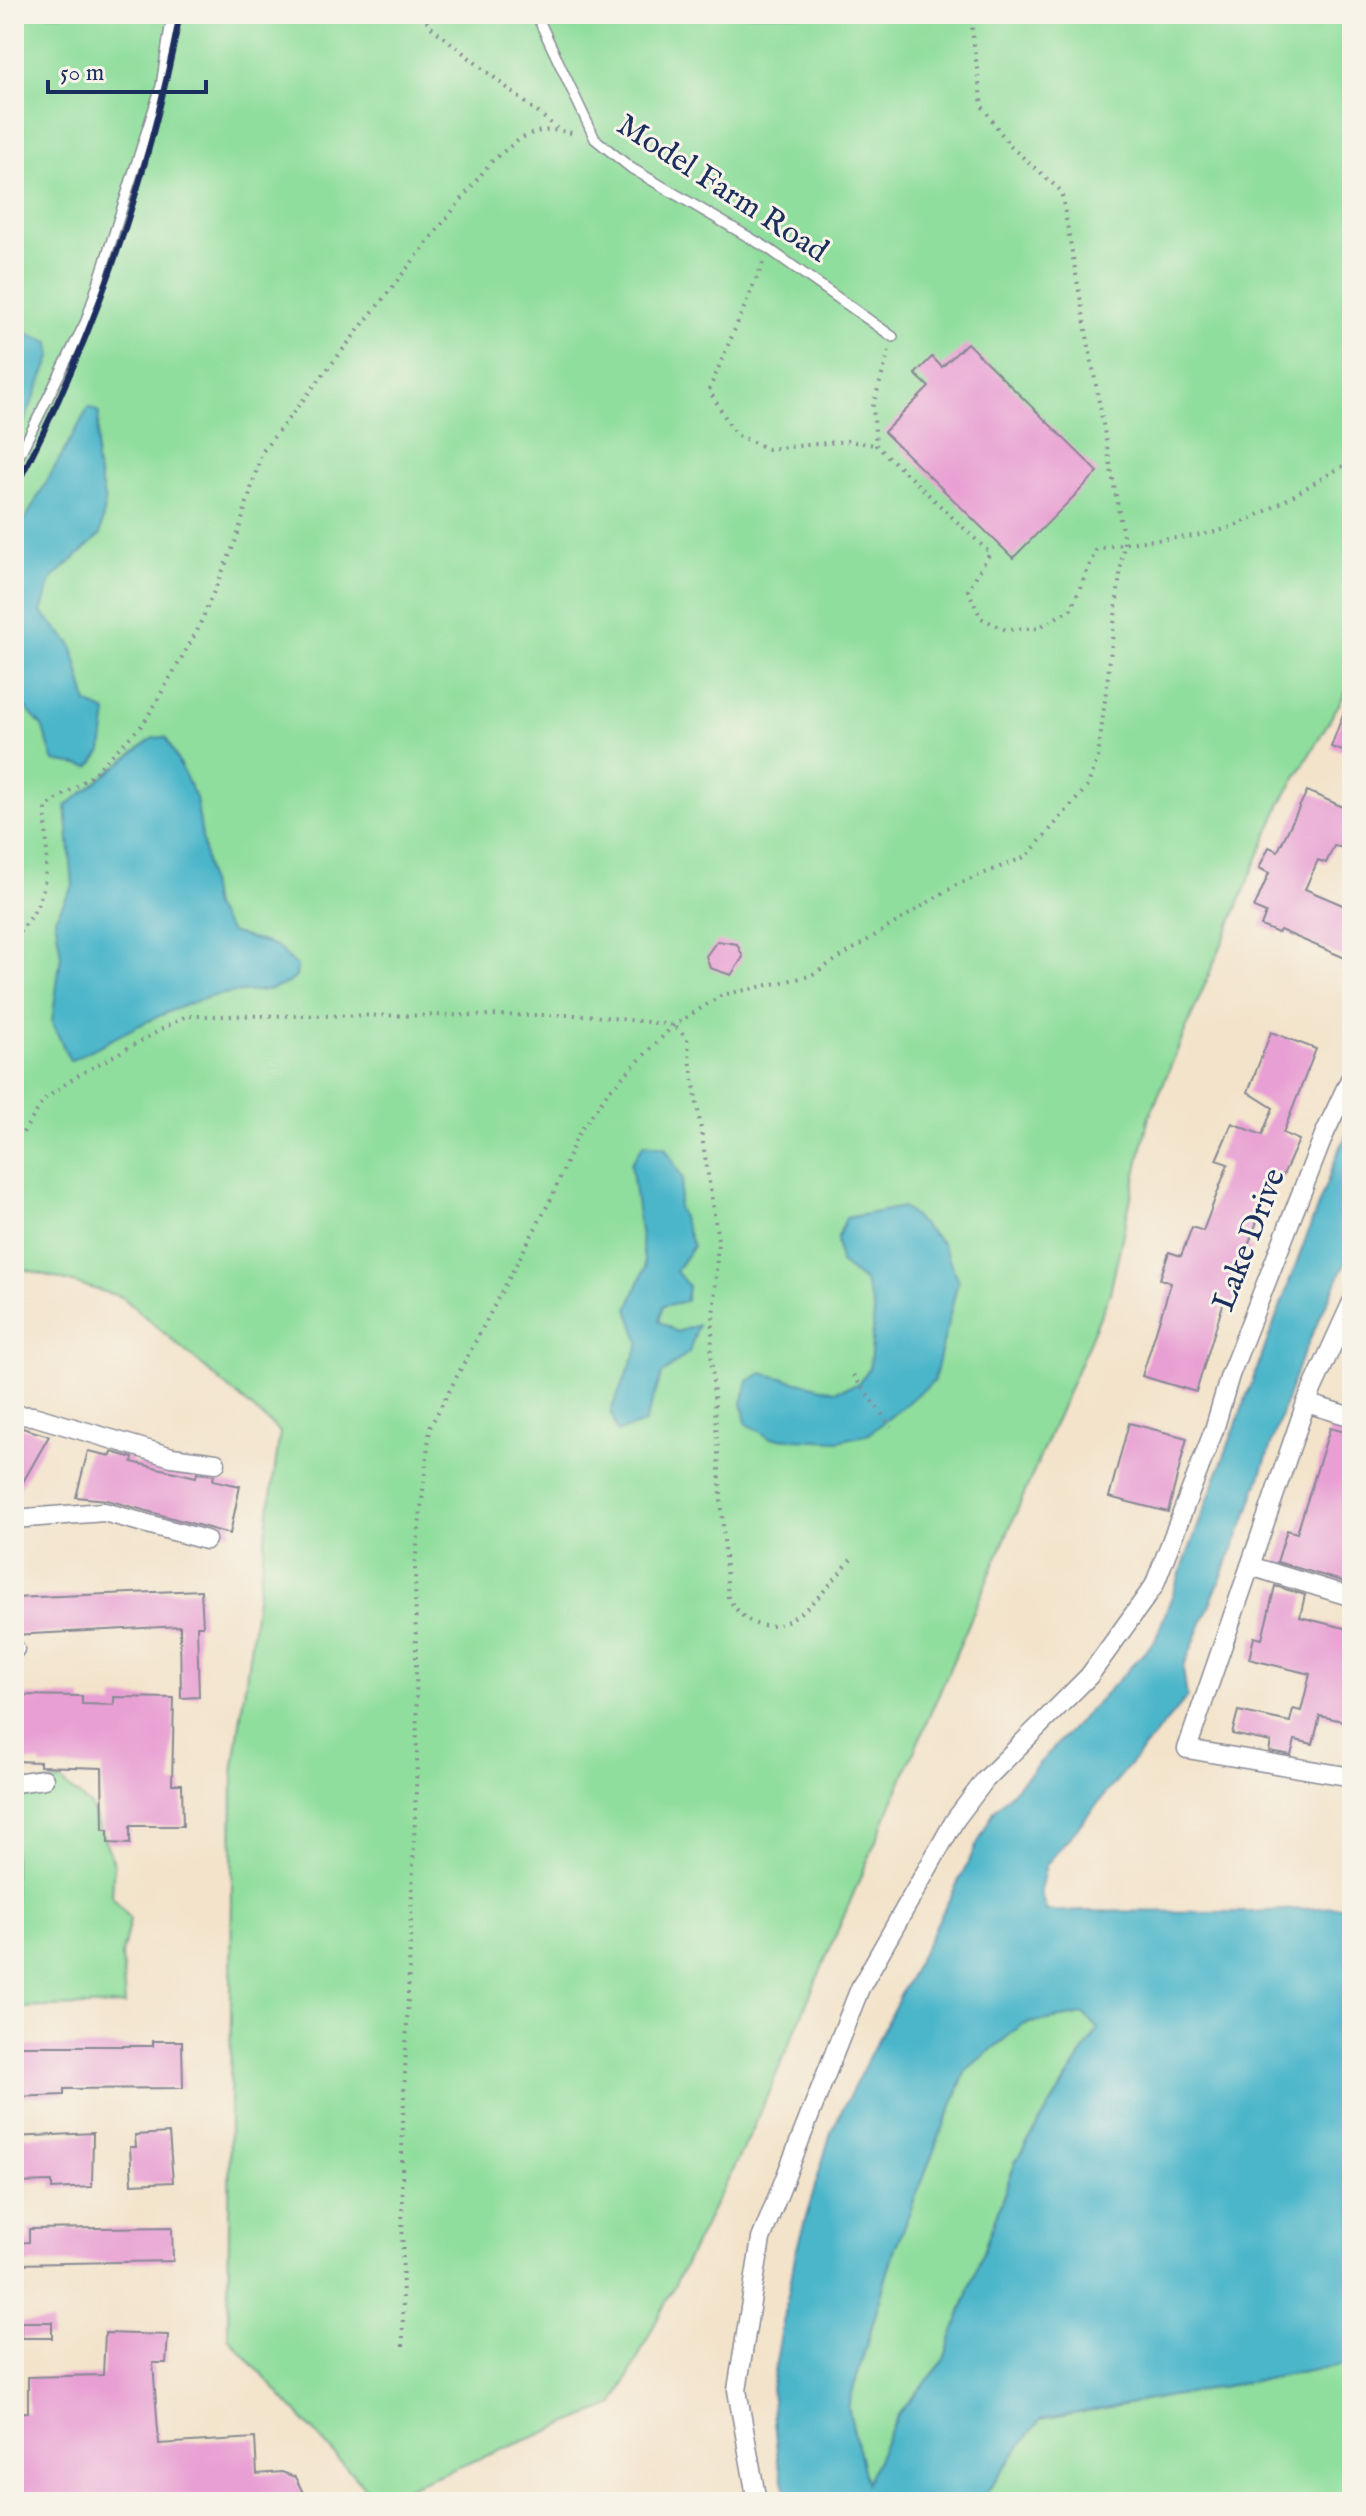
<svg xmlns="http://www.w3.org/2000/svg" width="1366" height="2516" viewBox="0 0 1366 2516" font-family="'IM FELL English',serif">
  <style>
    .green { fill: #90de9d; stroke: #56867e; stroke-width: 2 }
    .water { fill: #4cb6ca; stroke: #347294; stroke-width: 2; fill-rule: evenodd }
    .building { fill: #e89fd3 }
    .lines { fill: none; stroke-linecap: round; stroke-linejoin: round }
    .lane-casing { stroke: #878994; stroke-width: 12 }
    .street-casing { stroke: #878994; stroke-width: 21 }
    .path { stroke: #878994; stroke-width: 4; stroke-dasharray: 2 6; stroke-linecap: butt }
    .lane { stroke: #fff; stroke-width: 9 }
    .street { stroke: #fff; stroke-width: 18 }
    .rail { stroke: #1b2f5e; stroke-width: 6 }
    .labels { text-anchor: middle; dominant-baseline: central; stroke-width: 6; stroke-linejoin: round; paint-order: stroke }
    .street-label { font-size: 32px; fill: #1b2f5e; stroke: #f7f3e8 }
  </style>
  <rect width="100%" height="100%" fill="#f7f3e8"/>
  <filter id="ink" filterUnits="userSpaceOnUse"><feTurbulence type="fractalNoise" baseFrequency=".0125" numOctaves="2"/><feDisplacementMap in="SourceGraphic" scale="16" xChannelSelector="R" yChannelSelector="G"/><feConvolveMatrix kernelMatrix="1 2 1 2 8 2 1 2 1" color-interpolation-filters="sRGB"/></filter>
  <filter id="wash" filterUnits="userSpaceOnUse"><feTurbulence type="fractalNoise" baseFrequency=".006" numOctaves="4" result="noise"/><feDisplacementMap in="SourceGraphic" scale="32" xChannelSelector="R" yChannelSelector="G"/><feGaussianBlur stdDeviation="1.8" result="paint"/><feColorMatrix in="noise" values="0 0 0 0 0 0 0 0 0 0 0 0 0 0 0 0 0 1.4 0 .05"/><feComposite in="paint" operator="in"/></filter>
  <g filter="url(#wash)">
    <rect width="100%" height="100%" fill="#f3e3ca"/>
    <g class="green">
      <path d="M 14,14 L 536,14 L 543,28 L 577,14 L 1352,14 L 1352,682 L 1281,803 L 1148,1120 L 1110,1293 L 752,2131 L 614,2405 L 376,2500 L 228,2337 L 233,1773 L 280,1432 L 122,1297 L 14,1266 Z"/>
      <path d="M 60,1781 L 91,1806 L 114,1863 L 112,1896 L 130,1919 L 122,1955 L 125,2005 L 14,2008 L 14,1786 Z"/>
      <path d="M 1084,2014 L 1098,2029 L 1016,2161 L 943,2362 L 898,2415 L 866,2484 L 848,2407 L 894,2251 L 966,2070 L 1023,2024 Z"/>
      <path d="M 1352,2363 L 1352,2502 L 979,2502 L 1040,2420 Z"/>
    </g>
    <g class="water">
      <path d="M 17,330 L 50,342 L 51,358 L 14,445 L 14,335 Z"/>
      <path d="M 89,407 L 99,412 L 96,461 L 105,503 L 100,535 L 51,580 L 41,612 L 72,645 L 87,703 L 107,712 L 102,751 L 90,767 L 54,761 L 42,726 L 14,695 L 14,539 Z"/>
      <path d="M 166,737 L 196,798 L 213,907 L 230,932 L 276,946 L 297,966 L 296,977 C 275,996 241,989 213,996 C 163,1010 117,1037 70,1061 L 52,1022 L 61,955 L 55,918 L 73,886 L 66,806 L 153,738 Z"/>
      <path d="M 1352,1125 L 1352,1248 L 1299,1363 L 1246,1518 L 1183,1668 L 1187,1697 L 1046,1865 L 1040,1891 L 1047,1911 L 1250,1912 L 1352,1906 L 1352,2363 L 1040,2420 L 979,2502 L 789,2502 L 778,2462 L 771,2389 L 796,2251 L 831,2132 L 994,1811 L 1155,1641 L 1339,1150 ZM 1084,2014 L 1098,2029 L 1016,2161 L 943,2362 L 898,2415 L 866,2483 L 848,2407 L 894,2251 L 966,2070 L 1023,2024 Z"/>
      <path d="M 644,1144 L 665,1147 L 683,1179 L 678,1207 L 693,1246 L 676,1271 L 688,1286 L 686,1301 L 663,1306 L 659,1321 L 677,1332 L 698,1325 L 689,1352 L 662,1374 L 645,1423 L 617,1432 L 611,1410 L 640,1344 L 628,1309 L 645,1268 L 631,1163 Z"/>
      <path d="M 903,1207 L 942,1243 L 958,1281 L 934,1381 L 869,1434 L 838,1441 L 770,1438 L 746,1423 L 742,1403 L 748,1381 L 762,1373 L 835,1391 L 858,1384 L 870,1367 L 874,1312 L 865,1282 L 840,1263 L 837,1239 L 846,1218 Z"/>
    </g>
    <g id="blocks">
      <g class="building">
        <path d="M 967,343 L 1098,472 L 1013,558 L 884,432 L 929,387 L 915,374 L 932,357 L 942,367 Z"/>
        <path d="M 1350,695 L 1352,696 L 1352,754 L 1331,747 Z"/>
        <path d="M 1307,791 L 1352,811 L 1352,849 L 1334,846 L 1326,863 L 1318,860 L 1305,889 L 1352,909 L 1352,961 L 1280,930 L 1278,933 L 1261,926 L 1266,913 L 1254,908 L 1269,873 L 1259,868 L 1269,847 L 1278,851 Z"/>
        <path d="M 717,941 L 737,944 L 743,957 L 731,975 L 710,968 L 706,956 Z"/>
        <path d="M 1271,1032 L 1316,1049 L 1283,1133 L 1299,1140 L 1279,1184 L 1272,1181 L 1248,1246 L 1253,1248 L 1233,1305 L 1224,1301 L 1196,1392 L 1142,1376 L 1171,1283 L 1160,1279 L 1169,1252 L 1181,1256 L 1192,1227 L 1203,1231 L 1228,1164 L 1216,1160 L 1232,1123 L 1262,1135 L 1273,1108 L 1248,1092 Z"/>
        <path d="M 1129,1423 L 1187,1438 L 1168,1512 L 1109,1497 Z"/>
        <path d="M 19,1427 L 49,1436 L 14,1498 L 14,1437 Z"/>
        <path d="M 1330,1428 L 1352,1434 L 1352,1584 L 1277,1562 L 1287,1530 L 1297,1533 Z"/>
        <path d="M 88,1451 L 111,1456 L 112,1452 L 133,1458 L 132,1462 L 196,1477 L 197,1473 L 214,1475 L 213,1480 L 240,1486 L 230,1534 L 107,1500 L 76,1497 Z"/>
        <path d="M 1275,1586 L 1305,1595 L 1300,1617 L 1352,1630 L 1352,1723 L 1320,1716 L 1313,1744 L 1295,1740 L 1291,1755 L 1269,1751 L 1271,1742 L 1232,1734 L 1238,1711 L 1290,1722 L 1293,1709 L 1301,1711 L 1310,1674 L 1249,1659 L 1254,1637 L 1262,1639 Z"/>
        <path d="M 201,1590 L 203,1626 L 197,1626 L 199,1697 L 181,1698 L 180,1626 L 14,1635 L 14,1598 Z"/>
        <path d="M 14,1695 L 82,1696 L 82,1704 L 114,1705 L 114,1697 L 174,1698 L 172,1784 L 182,1784 L 183,1826 L 130,1826 L 130,1844 L 108,1843 L 108,1830 L 103,1830 L 102,1768 L 40,1766 L 40,1762 L 14,1761 Z"/>
        <path d="M 153,2041 L 182,2041 L 183,2088 L 64,2089 L 64,2095 L 14,2097 L 14,2046 L 153,2046 Z"/>
        <path d="M 93,2133 L 92,2187 L 52,2189 L 52,2182 L 14,2183 L 14,2137 Z"/>
        <path d="M 169,2133 L 173,2182 L 132,2184 L 130,2147 L 136,2147 L 135,2135 Z"/>
        <path d="M 172,2227 L 173,2261 L 14,2264 L 14,2243 L 29,2242 L 29,2229 Z"/>
        <rect x="21" y="2322" width="31" height="16"/>
        <path d="M 105,2333 L 168,2335 L 166,2363 L 153,2363 L 159,2444 L 255,2438 L 257,2474 L 282,2472 L 295,2477 L 308,2502 L 14,2502 L 14,2413 L 28,2412 L 28,2377 L 103,2375 Z"/>
      </g>
    </g>
  </g>
  <g filter="url(#ink)">
    <use href="#blocks" fill-opacity="0" stroke="#878994" stroke-width="2"/>
    <g class="lines">
      <defs>
        <g id="lane">
          <path d="M 536,14 L 595,139 L 631,168 L 769,249 L 893,337"/>
          <path d="M 14,466 L 86,321 L 161,86 L 172,14"/>
        </g>
        <g id="street">
          <path d="M 1352,1302 L 1306,1403 L 1187,1749 L 1352,1777"/>
          <path d="M 1306,1403 L 1352,1417"/>
          <path d="M 14,1415 L 33,1416 L 172,1457 L 216,1463"/>
          <path d="M 14,1519 L 104,1512 L 206,1540"/>
          <path d="M 1250,1566 L 1352,1597"/>
          <path d="M 14,1649 L 15,1649"/>
          <path d="M 14,1783 L 44,1779"/>
          <path d="M 757,2502 L 737,2390 L 761,2239 L 860,1988 L 955,1820 L 985,1780 L 1089,1676 L 1154,1586 L 1214,1430 L 1230,1375 L 1324,1135 L 1352,1075"/>
        </g>
      </defs>
      <use href="#lane" class="lane-casing"/>
      <use href="#street" class="street-casing"/>
      <g class="path">
        <path d="M 422,14 L 431,27 L 557,128"/>
        <path d="M 763,263 L 709,390 L 735,434 L 768,449 L 847,441 L 876,445"/>
        <path d="M 889,351 L 873,406 L 876,445 L 990,553 L 968,590 L 981,618 L 1006,630 L 1038,628 L 1071,609 L 1096,550 C 1140,536 1187,543 1231,527 C 1273,511 1313,482 1352,461"/>
        <path d="M 14,938 C 54,896 46,862 46,807 L 90,777 L 144,723 L 197,631 L 236,540 L 262,452 L 491,162 C 521,137 535,123 575,134"/>
        <path d="M 14,1146 L 45,1099 L 75,1077 L 186,1016 L 585,1015 L 674,1025 L 687,1039 L 718,1240 L 711,1353 L 728,1598 C 771,1666 821,1594 854,1556"/>
        <path d="M 853,1375 L 891,1427"/>
        <path d="M 403,2346 L 402,2150 L 417,1763 L 415,1564 L 430,1427 L 552,1197 L 577,1136 L 608,1092 L 674,1025 L 722,995 L 810,976 L 956,885 L 1027,856 L 1087,787 L 1098,758 L 1124,541 L 1061,191 L 1010,146 L 982,106 L 970,14"/>
      </g>
      <use href="#lane" class="lane"/>
      <use href="#street" class="street"/>
      <path class="rail" d="M 14,490 C 94,340 148,181 180,14"/>
    </g>
  </g>
  <g class="labels">
    <g class="street-label">
      <text transform="translate(722 189) rotate(33)">Model Farm Road</text>
      <text transform="translate(1250 1240) rotate(-69)">Lake Drive</text>
    </g>
  </g>
  <rect width="1366" height="2516" fill="none" stroke="#f7f3e8" stroke-width="48"/>
  <path d="M48 80v12h158v-12" fill="none" stroke="#1b2f5e" stroke-width="4"/>
  <text x="60" y="80" font-size="24" fill="#1b2f5e" stroke="#f7f3e8" stroke-width="6" paint-order="stroke">50 m</text>
</svg>
